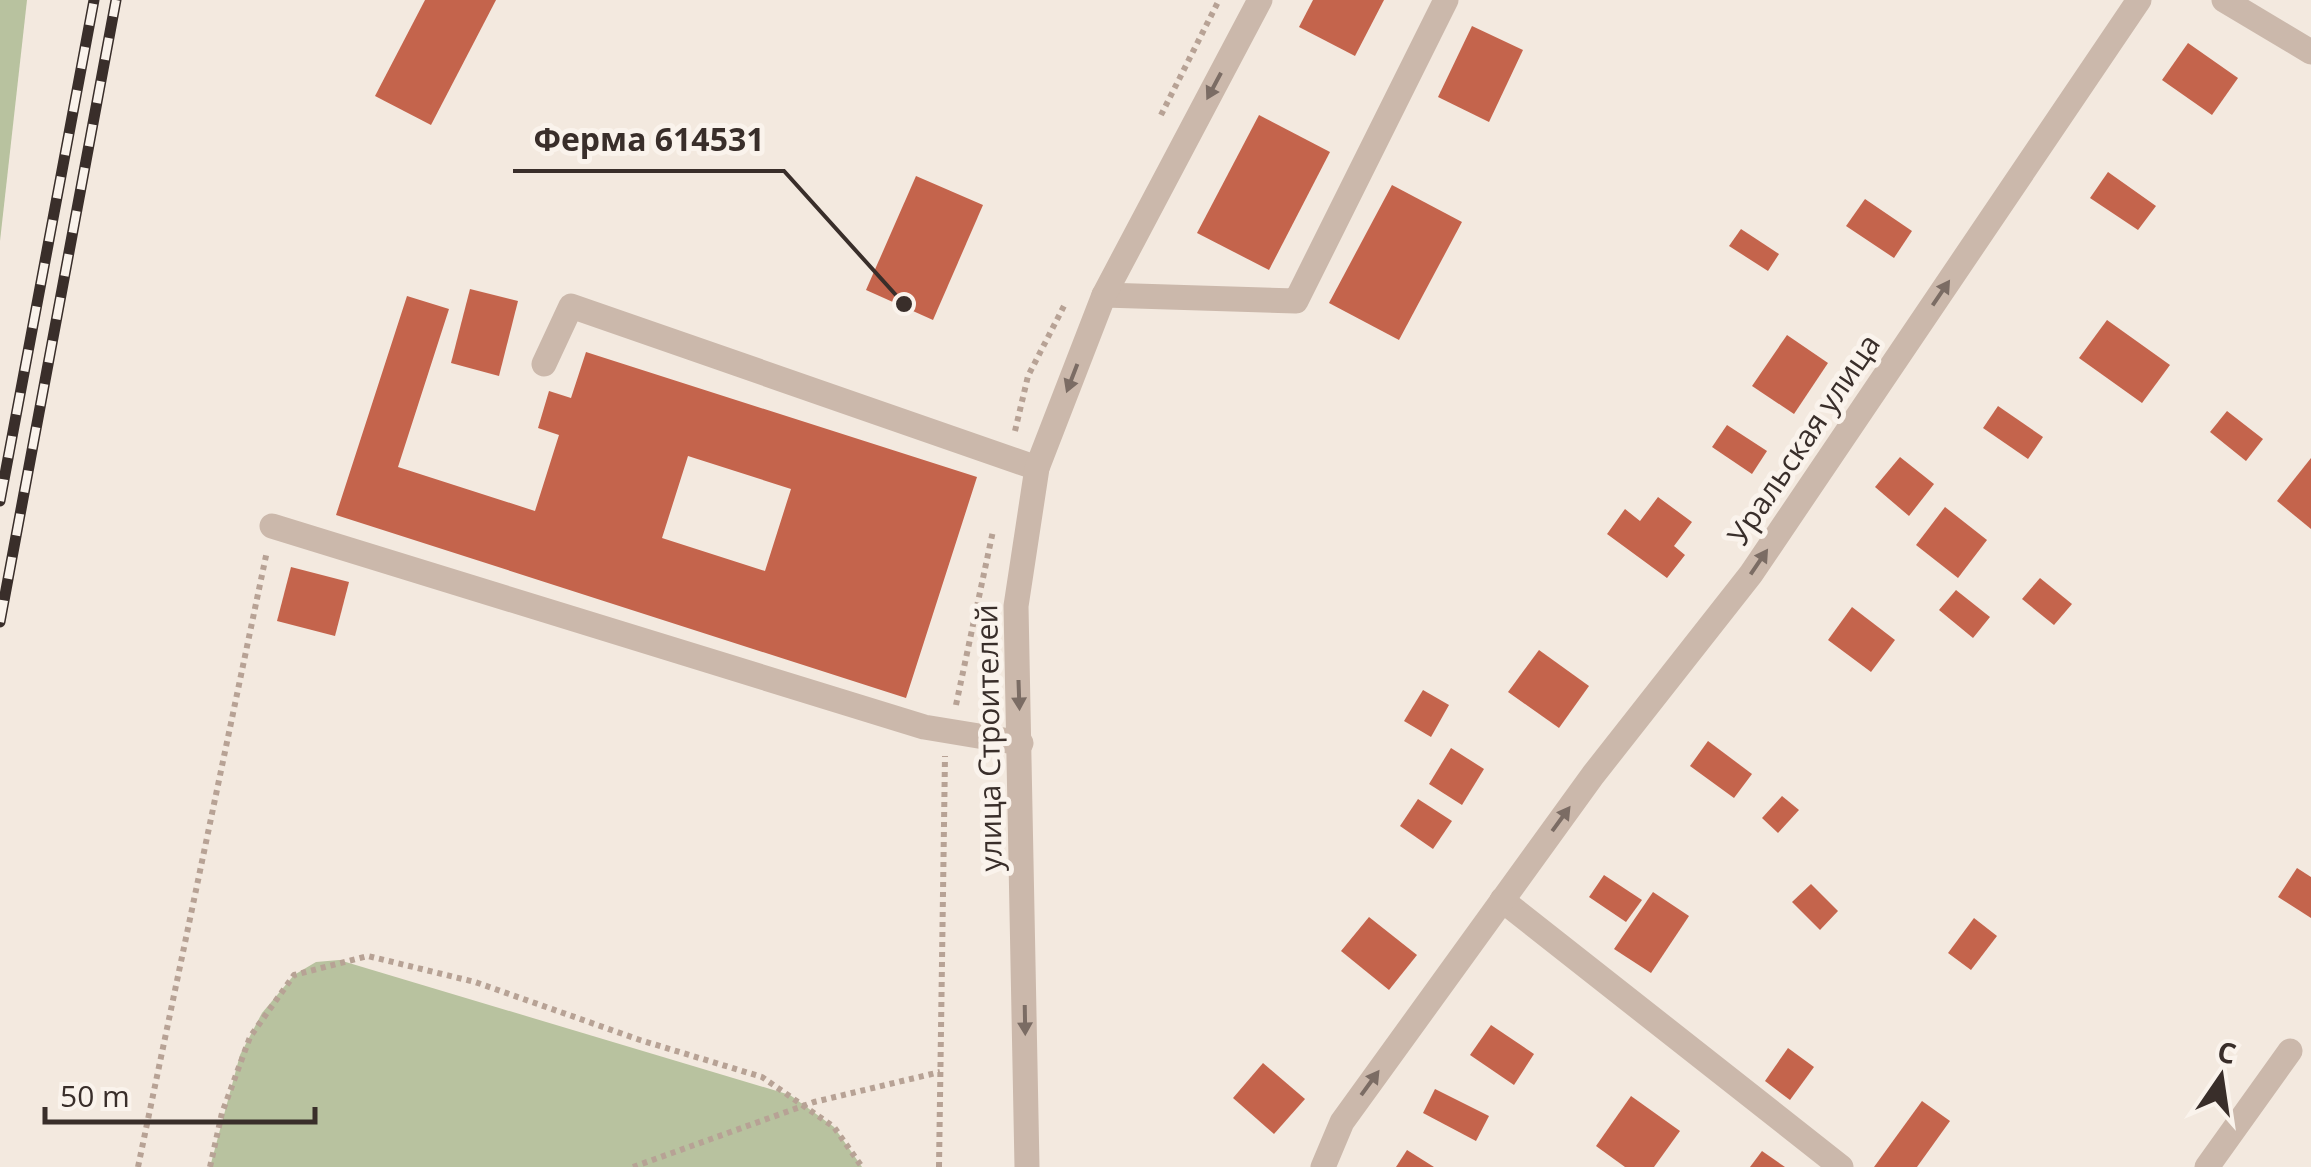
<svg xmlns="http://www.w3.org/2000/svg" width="2311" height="1167" viewBox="0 0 2311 1167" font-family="'Open Sans',sans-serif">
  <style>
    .green { fill: #b8c29f }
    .building { fill: #c4644c; fill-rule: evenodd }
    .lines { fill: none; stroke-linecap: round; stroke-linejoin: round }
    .path { stroke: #b7a295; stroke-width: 6; stroke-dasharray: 5 5; stroke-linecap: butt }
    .minor { stroke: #cbb8ab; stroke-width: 25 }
    .rail-casing { stroke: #392e2a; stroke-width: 11 }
    .rail { stroke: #faf3ec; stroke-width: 8; stroke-dasharray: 22; stroke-linecap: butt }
    .oneway { fill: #7b6c64 }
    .labels { text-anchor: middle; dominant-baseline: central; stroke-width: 10; stroke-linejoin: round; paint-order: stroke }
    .street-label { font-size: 30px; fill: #392e2a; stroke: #faf3ec }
    .leader { fill: none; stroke: #392e2a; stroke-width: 4 }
    .callout-dot { fill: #392e2a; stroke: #faf3ec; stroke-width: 4 }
    .callout-label { font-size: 32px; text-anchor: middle; font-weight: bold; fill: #392e2a; stroke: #faf3ec; stroke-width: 10; stroke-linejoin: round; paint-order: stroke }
  </style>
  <rect width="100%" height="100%" fill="#f3e9df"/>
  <g class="green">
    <path d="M 0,0 L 27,0 L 0,241 Z"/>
    <path d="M 339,960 L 790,1095 L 834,1127 L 862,1167 L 210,1167 L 240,1055 L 262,1013 L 294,975 L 316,962 Z"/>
  </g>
  <g class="building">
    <path d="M 425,0 L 496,0 L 431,125 L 375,96 Z"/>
    <path d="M 1313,0 L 1384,0 L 1355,56 L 1299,27 Z"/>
    <path d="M 1472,26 L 1523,50 L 1489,122 L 1438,97 Z"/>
    <path d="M 2188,43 L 2238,78 L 2212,115 L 2162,80 Z"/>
    <path d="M 1259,115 L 1330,152 L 1269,270 L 1197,233 Z"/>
    <path d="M 2108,172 L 2156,206 L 2138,230 L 2090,198 Z"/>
    <path d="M 916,176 L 983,205 L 933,320 L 866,290 Z"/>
    <path d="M 1392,185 L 1462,222 L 1399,340 L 1329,303 Z"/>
    <path d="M 1865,199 L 1912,231 L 1894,258 L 1846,226 Z"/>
    <path d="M 1741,229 L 1779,254 L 1768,271 L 1729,246 Z"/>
    <path d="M 470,289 L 518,301 L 499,376 L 451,363 Z"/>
    <path d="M 407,296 L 449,309 L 398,467 L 535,511 L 559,435 L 538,428 L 549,391 L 571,398 L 586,352 L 977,477 L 906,698 L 336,515 ZM 688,456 L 791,489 L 765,571 L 662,538 Z"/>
    <path d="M 2107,320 L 2170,365 L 2142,403 L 2079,358 Z"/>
    <path d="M 1787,335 L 1828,363 L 1794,414 L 1752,386 Z"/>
    <path d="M 1998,406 L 2043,437 L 2028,459 L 1983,428 Z"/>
    <path d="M 2227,411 L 2263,439 L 2246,461 L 2210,432 Z"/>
    <path d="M 1727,425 L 1767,451 L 1752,474 L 1712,447 Z"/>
    <path d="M 1900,457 L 1934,484 L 1909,516 L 1875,487 Z"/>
    <path d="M 2311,458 L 2311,529 L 2277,501 Z"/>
    <path d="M 1658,497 L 1692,522 L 1674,546 L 1685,555 L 1667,578 L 1607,534 L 1625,509 L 1640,521 Z"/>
    <path d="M 1945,507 L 1987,540 L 1958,578 L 1916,545 Z"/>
    <path d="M 291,567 L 349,582 L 335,636 L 277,621 Z"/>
    <path d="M 2040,578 L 2072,604 L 2054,625 L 2022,599 Z"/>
    <path d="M 1956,590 L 1990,617 L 1973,638 L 1939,610 Z"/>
    <path d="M 1852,607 L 1895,640 L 1871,672 L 1828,640 Z"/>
    <path d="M 1539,650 L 1589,686 L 1559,728 L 1508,692 Z"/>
    <path d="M 1423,690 L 1449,705 L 1431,737 L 1404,721 Z"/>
    <path d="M 1708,741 L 1752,774 L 1734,798 L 1690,766 Z"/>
    <path d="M 1451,748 L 1484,769 L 1462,805 L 1429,784 Z"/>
    <path d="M 1782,796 L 1799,810 L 1778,833 L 1762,818 Z"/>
    <path d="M 1418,799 L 1452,821 L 1433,849 L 1400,826 Z"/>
    <path d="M 2297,868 L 2311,877 L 2311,918 L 2278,897 Z"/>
    <path d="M 1604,875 L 1642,900 L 1626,922 L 1589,897 Z"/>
    <path d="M 1811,884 L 1838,911 L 1820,930 L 1792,902 Z"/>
    <path d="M 1653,892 L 1689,916 L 1651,973 L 1614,949 Z"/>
    <path d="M 1369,917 L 1417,955 L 1389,990 L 1341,951 Z"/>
    <path d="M 1974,918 L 1997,936 L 1971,970 L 1948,953 Z"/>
    <path d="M 1491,1025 L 1534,1054 L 1514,1085 L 1470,1055 Z"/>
    <path d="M 1788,1048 L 1814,1067 L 1790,1100 L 1765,1081 Z"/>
    <path d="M 1263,1063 L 1305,1099 L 1274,1134 L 1233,1098 Z"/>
    <path d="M 1435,1089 L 1489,1116 L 1476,1141 L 1423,1113 Z"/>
    <path d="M 1631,1096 L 1680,1131 L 1654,1167 L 1625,1167 L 1596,1146 Z"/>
    <path d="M 1922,1101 L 1950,1121 L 1917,1167 L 1874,1167 Z"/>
    <path d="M 1407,1150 L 1434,1167 L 1396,1167 Z"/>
    <path d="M 1762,1151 L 1785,1167 L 1750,1167 Z"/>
  </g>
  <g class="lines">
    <g class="path">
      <path d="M 1161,115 L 1219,0"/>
      <path d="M 1015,431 L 1028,376 L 1065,304"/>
      <path d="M 956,705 L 993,531"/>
      <path d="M 138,1167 L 267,551"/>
      <path d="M 210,1167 L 222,1113 L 250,1037 L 294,975 L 368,956 L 475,982 L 640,1040 L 762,1077 L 834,1127 L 862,1167"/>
      <path d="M 633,1167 L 814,1102 L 940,1072"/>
      <path d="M 939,1167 L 945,756"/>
    </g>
    <g class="minor">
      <path d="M 2224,0 L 2311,52"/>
      <path d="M 1104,295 L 1296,301 L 1446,0"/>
      <path d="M 544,364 L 571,306 L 1037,468"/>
      <path d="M 272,526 L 924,727 L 1021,743"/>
      <path d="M 1502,900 L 1841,1167"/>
      <path d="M 1027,1167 L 1016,606 L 1037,468 L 1104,295 L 1260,0"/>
      <path d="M 1323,1167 L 1342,1122 L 1593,775 L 1751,574 L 2139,0"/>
      <path d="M 2207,1167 L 2290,1051"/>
    </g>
    <defs>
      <g id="rail">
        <path d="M 0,501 L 94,0"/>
        <path d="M 0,622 L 116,0"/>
      </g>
    </defs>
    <use href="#rail" class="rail-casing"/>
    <use href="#rail" class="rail"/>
  </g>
  <defs><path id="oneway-solid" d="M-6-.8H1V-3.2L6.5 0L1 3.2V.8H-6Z" transform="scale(2.5)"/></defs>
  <g class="oneway">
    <use href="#oneway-solid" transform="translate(1214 86) rotate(118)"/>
    <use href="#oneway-solid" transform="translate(1941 293) rotate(-56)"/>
    <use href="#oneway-solid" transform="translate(1072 378) rotate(111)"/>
    <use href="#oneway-solid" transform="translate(1759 562) rotate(-56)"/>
    <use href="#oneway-solid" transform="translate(1019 695) rotate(88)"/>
    <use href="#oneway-solid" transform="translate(1561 819) rotate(-54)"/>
    <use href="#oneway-solid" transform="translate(1025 1020) rotate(89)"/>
    <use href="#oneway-solid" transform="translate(1370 1083) rotate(-54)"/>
  </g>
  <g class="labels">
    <g class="street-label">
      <text transform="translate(1803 439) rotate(-56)">Уральская улица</text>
      <text transform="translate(988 738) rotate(-91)">улица Строителей</text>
    </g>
  </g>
  <path class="leader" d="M904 304L784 171H513"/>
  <circle class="callout-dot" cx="904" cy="304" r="10"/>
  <g class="callout-label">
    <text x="649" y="151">Ферма 614531</text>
  </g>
  <g transform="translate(2221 1077) rotate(13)" stroke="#faf3ec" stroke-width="8" paint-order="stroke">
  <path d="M0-8L18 38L0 25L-18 38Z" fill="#392e2a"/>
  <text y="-15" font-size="28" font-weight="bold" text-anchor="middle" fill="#392e2a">С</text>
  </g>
  <path d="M45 1107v15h270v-15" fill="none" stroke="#392e2a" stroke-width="5"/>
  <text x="60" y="1107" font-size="30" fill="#392e2a" stroke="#faf3ec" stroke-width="8" paint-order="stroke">50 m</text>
</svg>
